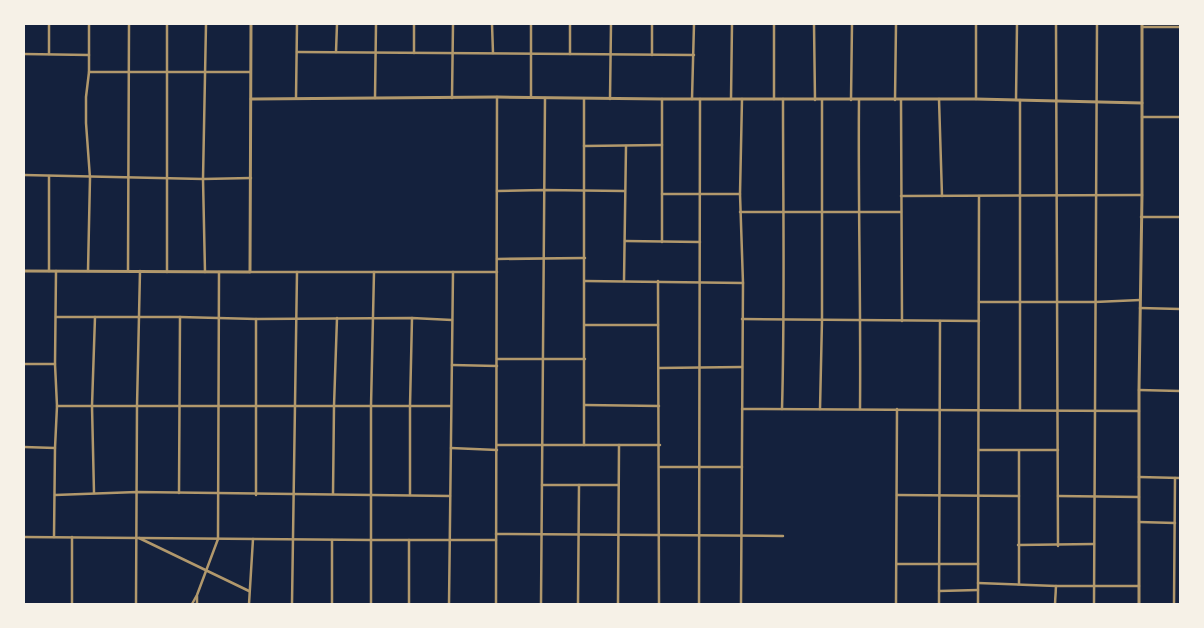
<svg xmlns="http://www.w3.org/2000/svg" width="1204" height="628" viewBox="0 0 1204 628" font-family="'Work Sans',sans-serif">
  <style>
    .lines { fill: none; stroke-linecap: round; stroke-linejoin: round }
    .minor { stroke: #b1986c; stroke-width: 2.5 }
    .tertiary { stroke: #b1986c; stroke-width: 3 }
  </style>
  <rect width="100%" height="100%" fill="#14213d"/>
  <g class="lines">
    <g class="minor">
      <path d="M 167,24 L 167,272"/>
      <path d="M 492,24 L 493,53"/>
      <path d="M 570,24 L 570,54"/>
      <path d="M 814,24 L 815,100"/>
      <path d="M 1056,24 L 1058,546"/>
      <path d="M 1142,27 L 1180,27"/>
      <path d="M 297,52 L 694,55"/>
      <path d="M 336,52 L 337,24"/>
      <path d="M 414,53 L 414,24"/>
      <path d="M 24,54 L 89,55"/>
      <path d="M 49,54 L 49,24"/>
      <path d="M 652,55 L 652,24"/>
      <path d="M 89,72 L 250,72"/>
      <path d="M 531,97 L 531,24"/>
      <path d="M 296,98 L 297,24"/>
      <path d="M 375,98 L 376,24"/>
      <path d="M 452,98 L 453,24"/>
      <path d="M 584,99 L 584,445"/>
      <path d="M 610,99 L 611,24"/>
      <path d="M 692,99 L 694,24"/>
      <path d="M 731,99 L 732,24"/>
      <path d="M 774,99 L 774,24"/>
      <path d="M 939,99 L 942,196"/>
      <path d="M 976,99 L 976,24"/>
      <path d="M 851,100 L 852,24"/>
      <path d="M 859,100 C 858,203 861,306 860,409"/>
      <path d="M 895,100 L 896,24"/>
      <path d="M 901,100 L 902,321"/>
      <path d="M 1016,100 L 1017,24"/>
      <path d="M 1142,117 L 1180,117"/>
      <path d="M 584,146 L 662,145"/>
      <path d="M 24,175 L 203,179 L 251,178"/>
      <path d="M 497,191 L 544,190 L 624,191"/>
      <path d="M 662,194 L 740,194"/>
      <path d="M 901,196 L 1142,195"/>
      <path d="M 740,212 L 901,212"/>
      <path d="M 1141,217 L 1180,217"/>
      <path d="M 625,241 L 700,242"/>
      <path d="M 662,242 L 662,99"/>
      <path d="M 497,259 L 585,258"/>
      <path d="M 49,271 L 49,176"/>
      <path d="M 88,271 L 90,178 L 86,123 L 86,97 L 89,72 L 89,24"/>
      <path d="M 128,271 L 129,24"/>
      <path d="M 205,272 L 203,179 L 206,24"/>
      <path d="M 250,272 L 497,272"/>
      <path d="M 585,281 L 743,283"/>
      <path d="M 624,281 L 626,146"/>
      <path d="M 658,281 L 659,604"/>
      <path d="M 979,302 L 1095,302 L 1140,300"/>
      <path d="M 1140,308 L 1180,309"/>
      <path d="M 56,317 L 180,317 L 256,319 L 412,318 L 452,320"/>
      <path d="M 742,319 L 979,321"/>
      <path d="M 585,325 L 658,325"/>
      <path d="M 497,359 L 585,359"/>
      <path d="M 24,364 L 55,364"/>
      <path d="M 452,365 L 497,366"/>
      <path d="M 659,368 L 742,367"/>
      <path d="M 1139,390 L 1180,391"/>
      <path d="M 585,405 L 659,406"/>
      <path d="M 57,406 L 450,406"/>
      <path d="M 742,409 L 1139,411"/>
      <path d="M 782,409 C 785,306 783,203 783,99"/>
      <path d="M 820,409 L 822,320 L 822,100"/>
      <path d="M 1020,410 L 1020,100"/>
      <path d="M 497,445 L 660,445"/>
      <path d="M 24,447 L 55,448"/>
      <path d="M 451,448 L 497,450"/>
      <path d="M 979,450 L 1058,450"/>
      <path d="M 660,467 L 742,467"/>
      <path d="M 1139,477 L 1180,478"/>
      <path d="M 542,485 L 579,485"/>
      <path d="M 94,493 L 92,406 L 95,317"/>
      <path d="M 179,493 L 180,317"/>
      <path d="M 333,494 L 334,406 L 337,318"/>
      <path d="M 55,495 L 137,492 L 450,496"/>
      <path d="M 256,495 L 256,319"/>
      <path d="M 410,495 L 410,406 L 412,318"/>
      <path d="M 897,495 L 1019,496"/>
      <path d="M 1058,496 L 1139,497"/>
      <path d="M 1139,522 L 1175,523"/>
      <path d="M 496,534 L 783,536"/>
      <path d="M 24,537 L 372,540 L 496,540"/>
      <path d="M 54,537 L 55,448 L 57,406 L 55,364 L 56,271"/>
      <path d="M 139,538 L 249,591"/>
      <path d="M 332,540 L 332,604"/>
      <path d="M 409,540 L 409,604"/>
      <path d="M 1018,545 L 1094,544"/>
      <path d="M 897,564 L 978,564"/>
      <path d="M 978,583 L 1056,586 L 1139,586"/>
      <path d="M 1019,584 L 1019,451"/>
      <path d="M 939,591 L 978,590"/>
      <path d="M 197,596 L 197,604"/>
      <path d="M 72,604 L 72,537"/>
      <path d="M 136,604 L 137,406 L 140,271"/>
      <path d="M 192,604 L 197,595 L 218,539 L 219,272"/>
      <path d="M 249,604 L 253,539"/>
      <path d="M 292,604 L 297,272"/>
      <path d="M 371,604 L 371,406 L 374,272"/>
      <path d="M 449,604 L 453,272"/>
      <path d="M 496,604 L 497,97"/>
      <path d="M 541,604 L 545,98"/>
      <path d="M 578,604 L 579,485 L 618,485"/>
      <path d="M 618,604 L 619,445"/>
      <path d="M 699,604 L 700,99"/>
      <path d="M 741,604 L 743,283 L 740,194 L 742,99"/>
      <path d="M 896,604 L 897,409"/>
      <path d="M 939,604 L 940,321"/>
      <path d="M 978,604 L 979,196"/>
      <path d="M 1055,604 L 1056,586"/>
      <path d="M 1094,604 L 1097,24"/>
      <path d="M 1174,604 L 1175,478"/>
    </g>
    <g class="tertiary">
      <path d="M 251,99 L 497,97 L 662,99 L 976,99 L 1142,103"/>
      <path d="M 24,271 L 250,272 L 251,24"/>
      <path d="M 1139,604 L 1139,390 L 1142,195 L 1142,24"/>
    </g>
  </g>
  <rect width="1204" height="628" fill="none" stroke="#f6f1e7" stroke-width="50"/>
</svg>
